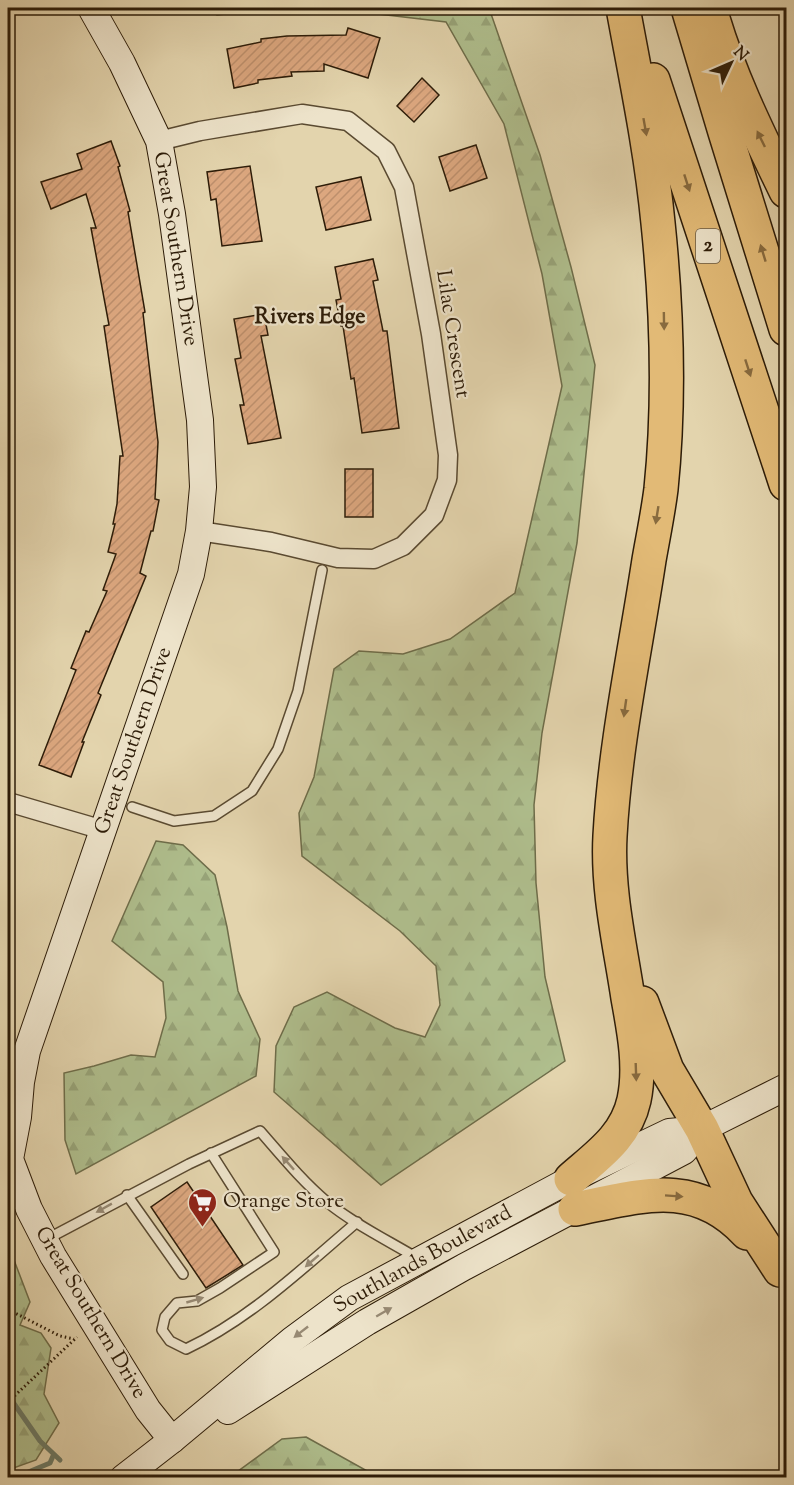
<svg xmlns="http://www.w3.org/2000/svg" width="794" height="1485" viewBox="0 0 794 1485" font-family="'Sorts Mill Goudy',serif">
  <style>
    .forest { fill: url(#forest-firs); stroke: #6e6d4a; stroke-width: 1.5 }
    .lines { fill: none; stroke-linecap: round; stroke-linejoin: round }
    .stream { stroke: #6c7a66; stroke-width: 5 }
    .building { fill: url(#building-hatch); stroke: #2d1c08; stroke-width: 1.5 }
    .lane-casing { stroke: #5a4a31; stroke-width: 12 }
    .street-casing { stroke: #5a4a31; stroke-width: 21 }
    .secondary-casing { stroke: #2d1c08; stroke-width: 28 }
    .highway-casing { stroke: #2d1c08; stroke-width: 36 }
    .path { stroke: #2d1c08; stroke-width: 3; stroke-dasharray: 1.5 3; stroke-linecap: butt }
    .lane { stroke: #ede3ca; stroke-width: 9 }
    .street { stroke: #ede3ca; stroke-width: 18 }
    .secondary { stroke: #ede3ca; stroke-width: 26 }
    .highway { stroke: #e2ba76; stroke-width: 33 }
    .oneway { fill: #886b3f }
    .oneway2 { fill: #978973 }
    .labels { text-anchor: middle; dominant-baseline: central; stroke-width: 4.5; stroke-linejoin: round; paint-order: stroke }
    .shield { fill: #ede3ca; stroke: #675842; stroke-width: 1.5 }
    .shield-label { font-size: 20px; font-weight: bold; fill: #2d1c08 }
    .street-label { font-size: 21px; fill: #2d1c08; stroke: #ede3ca }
    .poi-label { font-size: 21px; fill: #2d1c08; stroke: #ede3ca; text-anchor: start }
    .neighbourhood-label { font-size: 22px; font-weight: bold; fill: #2d1c08; stroke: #ede3ca }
  </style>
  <defs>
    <pattern id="forest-firs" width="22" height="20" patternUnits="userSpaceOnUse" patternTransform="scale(1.5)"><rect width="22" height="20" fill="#afbe8d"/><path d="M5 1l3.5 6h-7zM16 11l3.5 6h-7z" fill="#97a378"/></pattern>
    <pattern id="building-hatch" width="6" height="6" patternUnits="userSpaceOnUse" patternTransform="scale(1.5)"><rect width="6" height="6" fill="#dca77f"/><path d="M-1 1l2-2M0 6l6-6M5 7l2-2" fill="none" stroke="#bd8f6c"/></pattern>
  </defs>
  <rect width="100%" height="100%" fill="#e3d4ad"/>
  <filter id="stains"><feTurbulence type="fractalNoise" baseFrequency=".00333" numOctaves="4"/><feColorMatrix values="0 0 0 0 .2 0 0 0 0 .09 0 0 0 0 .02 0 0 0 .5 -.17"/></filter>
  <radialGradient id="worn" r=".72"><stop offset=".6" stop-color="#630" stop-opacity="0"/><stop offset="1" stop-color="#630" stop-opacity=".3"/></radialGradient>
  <g class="forest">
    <path d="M 206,8 L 279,8 L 217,15 Z"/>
    <path d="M 327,8 L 489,8 L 540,155 L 571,267 L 595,365 L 577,543 L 542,733 L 534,805 L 536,883 L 545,977 L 565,1061 L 381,1185 L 274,1092 L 276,1046 L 294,1007 L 327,992 L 395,1028 L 425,1037 L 440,1005 L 436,966 L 400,931 L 302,856 L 299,813 L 314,777 L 334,669 L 359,651 L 403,654 L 450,639 L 515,593 L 562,386 L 542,274 L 504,124 L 446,22 Z"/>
    <path d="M 156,841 L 183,845 L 215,875 L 227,927 L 238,991 L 260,1039 L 256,1076 L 76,1174 L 65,1140 L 64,1073 L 94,1066 L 131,1055 L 155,1057 L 166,1018 L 163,982 L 112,941 Z"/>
    <path d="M 8,1252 L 14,1260 L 30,1302 L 20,1325 L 41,1333 L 51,1348 L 44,1394 L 59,1423 L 36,1460 L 8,1470 Z"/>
    <path d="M 306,1437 L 378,1477 L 230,1477 L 282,1439 Z"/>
  </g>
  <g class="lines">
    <g class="stream">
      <path d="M 8,1325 L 11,1322"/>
      <path d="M 8,1395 L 40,1441 L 60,1460"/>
      <path d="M 14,1478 L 50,1463 L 53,1456"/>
    </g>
  </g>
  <g class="building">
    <path d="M 348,28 L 380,38 L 368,78 L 324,64 L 324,71 L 291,72 L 292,76 L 258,80 L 258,83 L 234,88 L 227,49 L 261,42 L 261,39 L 287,36 L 346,35 Z"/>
    <path d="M 422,78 L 439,95 L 414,122 L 397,106 Z"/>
    <path d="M 111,141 L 120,166 L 118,167 L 130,211 L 128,212 L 145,312 L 143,313 L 158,442 L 155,499 L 159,500 L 153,531 L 151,531 L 140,573 L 146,576 L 98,693 L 101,695 L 82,742 L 84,742 L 71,777 L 39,765 L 76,670 L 71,668 L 86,631 L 89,632 L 107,591 L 103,590 L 116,554 L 108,552 L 115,524 L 113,524 L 117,504 L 120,456 L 123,456 L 104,326 L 109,325 L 91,228 L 96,228 L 86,194 L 51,209 L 41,182 L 82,169 L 77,154 Z"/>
    <path d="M 476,145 L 487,178 L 450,191 L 439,157 Z"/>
    <path d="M 250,166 L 262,241 L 222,246 L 216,199 L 211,200 L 207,172 Z"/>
    <path d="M 361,177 L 371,220 L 326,230 L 316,187 Z"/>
    <path d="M 373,259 L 378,280 L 373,281 L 383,331 L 387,331 L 399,428 L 362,433 L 354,378 L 351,379 L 343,326 L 341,326 L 336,300 L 341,299 L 335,267 Z"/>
    <path d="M 264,314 L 268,335 L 261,336 L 281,438 L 248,444 L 240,405 L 244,405 L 235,359 L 241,358 L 234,319 Z"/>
    <rect x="345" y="469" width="28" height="48"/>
    <path d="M 187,1182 L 243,1265 L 206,1288 L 151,1207 Z"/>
  </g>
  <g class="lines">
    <defs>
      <g id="lane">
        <path d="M 132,807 L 174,821 L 214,816 L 252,791 L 278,749 L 298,691 L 322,570"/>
        <path d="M 211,1153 L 274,1252 L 220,1288 L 197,1301 L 177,1303 L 165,1317 L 162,1330 L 170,1341 L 186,1349 C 250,1319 303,1268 357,1222"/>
        <path d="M 127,1195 L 183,1274"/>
        <path d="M 47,1239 L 189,1164 L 260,1131 C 281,1155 302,1181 327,1202 C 354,1224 387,1240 417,1258"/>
      </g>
      <g id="street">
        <path d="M 159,141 L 200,131 L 302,114 L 348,121 L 386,151 L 404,187 L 431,334 L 448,455 L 447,480 L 434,515 L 403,546 L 374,559 L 338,558 L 271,542 L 199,531"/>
        <path d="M 8,802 L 103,830"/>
      </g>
      <g id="secondary">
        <path d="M 91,8 L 122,63 L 159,141 L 172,214 L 200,420 L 203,487 L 199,531 L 191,574 L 27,1051 L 21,1082 L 18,1117 L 10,1159 L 29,1209 L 53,1256 L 148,1410 L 172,1440"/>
        <path d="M 228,1411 L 367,1322 L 464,1267 L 684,1151 L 702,1129"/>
        <path d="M 123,1478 L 172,1440 L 292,1340 L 349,1298 L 571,1179 L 669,1132 L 702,1129 L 786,1087"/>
      </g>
      <g id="highway">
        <path d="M 688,8 L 725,132 L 786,329"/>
        <path d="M 713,19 C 731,79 759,135 786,191"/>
        <path d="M 653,80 L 786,484"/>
        <path d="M 642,1003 L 667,1070 L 702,1129 L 736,1202 L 780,1270"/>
        <path d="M 571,1179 C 597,1156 626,1137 634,1100 C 641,1067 634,1031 628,998 C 620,945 607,890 610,836 C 615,744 635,652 649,560 C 653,537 658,513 661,489 C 670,401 667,310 658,223 C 651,150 636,79 623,8"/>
        <path d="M 575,1209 C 641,1196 695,1177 747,1233"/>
      </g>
    </defs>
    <use href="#lane" class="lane-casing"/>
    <use href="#street" class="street-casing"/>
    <use href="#secondary" class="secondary-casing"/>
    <use href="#highway" class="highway-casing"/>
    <g class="path">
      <path d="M 8,1310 L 15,1313 L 60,1336 L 74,1339"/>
      <path d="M 8,1402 L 77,1337"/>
    </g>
    <use href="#lane" class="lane"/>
    <use href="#street" class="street"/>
    <use href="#secondary" class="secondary"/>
    <use href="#highway" class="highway"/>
  </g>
  <defs><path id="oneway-solid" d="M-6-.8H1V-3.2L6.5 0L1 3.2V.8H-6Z" transform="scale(1.5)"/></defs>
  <g class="oneway">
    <use href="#oneway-solid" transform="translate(645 127) rotate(80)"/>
    <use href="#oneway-solid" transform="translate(761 139) rotate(-116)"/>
    <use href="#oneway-solid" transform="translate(687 183) rotate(72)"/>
    <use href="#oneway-solid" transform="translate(763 253) rotate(-107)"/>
    <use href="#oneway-solid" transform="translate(664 321) rotate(89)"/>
    <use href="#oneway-solid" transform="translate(748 368) rotate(72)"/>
    <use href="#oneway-solid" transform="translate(657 515) rotate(99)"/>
    <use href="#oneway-solid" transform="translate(625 708) rotate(98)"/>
    <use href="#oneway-solid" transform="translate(636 1072) rotate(88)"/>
    <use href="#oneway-solid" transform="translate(674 1196) rotate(4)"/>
  </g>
  <g class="oneway2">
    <use href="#oneway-solid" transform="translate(288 1163) rotate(-132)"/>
    <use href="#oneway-solid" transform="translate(104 1208) rotate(151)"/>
    <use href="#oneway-solid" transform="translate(312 1261) rotate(139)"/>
    <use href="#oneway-solid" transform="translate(195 1300) rotate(-16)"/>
    <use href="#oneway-solid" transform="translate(384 1312) rotate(-30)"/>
    <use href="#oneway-solid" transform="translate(301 1332) rotate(142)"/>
  </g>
  <defs>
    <symbol id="supermarket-pin" viewBox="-11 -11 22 30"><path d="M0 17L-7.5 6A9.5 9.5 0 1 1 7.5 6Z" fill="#8f2418" stroke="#ede3ca"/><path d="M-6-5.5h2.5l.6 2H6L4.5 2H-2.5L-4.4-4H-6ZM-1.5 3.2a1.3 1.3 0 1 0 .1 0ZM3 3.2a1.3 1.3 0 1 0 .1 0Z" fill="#fff"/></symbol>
  </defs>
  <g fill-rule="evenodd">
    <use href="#supermarket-pin" x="186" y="1186" width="33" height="45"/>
  </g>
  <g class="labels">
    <rect class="shield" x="696" y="229" width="24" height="34" rx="4.5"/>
    <g class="shield-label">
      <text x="708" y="246">2</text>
    </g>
    <g class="street-label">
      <text transform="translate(175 249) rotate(81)">Great Southern Drive</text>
      <text transform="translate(452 334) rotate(81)">Lilac Crescent</text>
      <text transform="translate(134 741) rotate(-71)">Great Southern Drive</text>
      <text transform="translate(423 1260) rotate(-29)">Southlands Boulevard</text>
      <text transform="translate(90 1313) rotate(59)">Great Southern Drive</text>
    </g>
    <g class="poi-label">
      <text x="223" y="1202">Orange Store</text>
    </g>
    <g class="neighbourhood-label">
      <text x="310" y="318">Rivers Edge</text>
    </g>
  </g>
  <rect width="794" height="1485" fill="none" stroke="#e3d4ad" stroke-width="30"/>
  <rect x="9" y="9" width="776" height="1467" fill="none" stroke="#2d1c08" stroke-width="3"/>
  <rect x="15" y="15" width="764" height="1455" fill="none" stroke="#2d1c08" stroke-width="1.5"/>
  <g transform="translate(731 63) rotate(46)" stroke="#ede3ca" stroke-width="4.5" paint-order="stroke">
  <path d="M0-4.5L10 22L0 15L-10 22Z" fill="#2d1c08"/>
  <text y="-9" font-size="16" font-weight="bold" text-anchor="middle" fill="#2d1c08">N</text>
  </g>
  <rect width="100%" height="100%" filter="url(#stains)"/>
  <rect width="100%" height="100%" fill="url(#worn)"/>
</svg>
